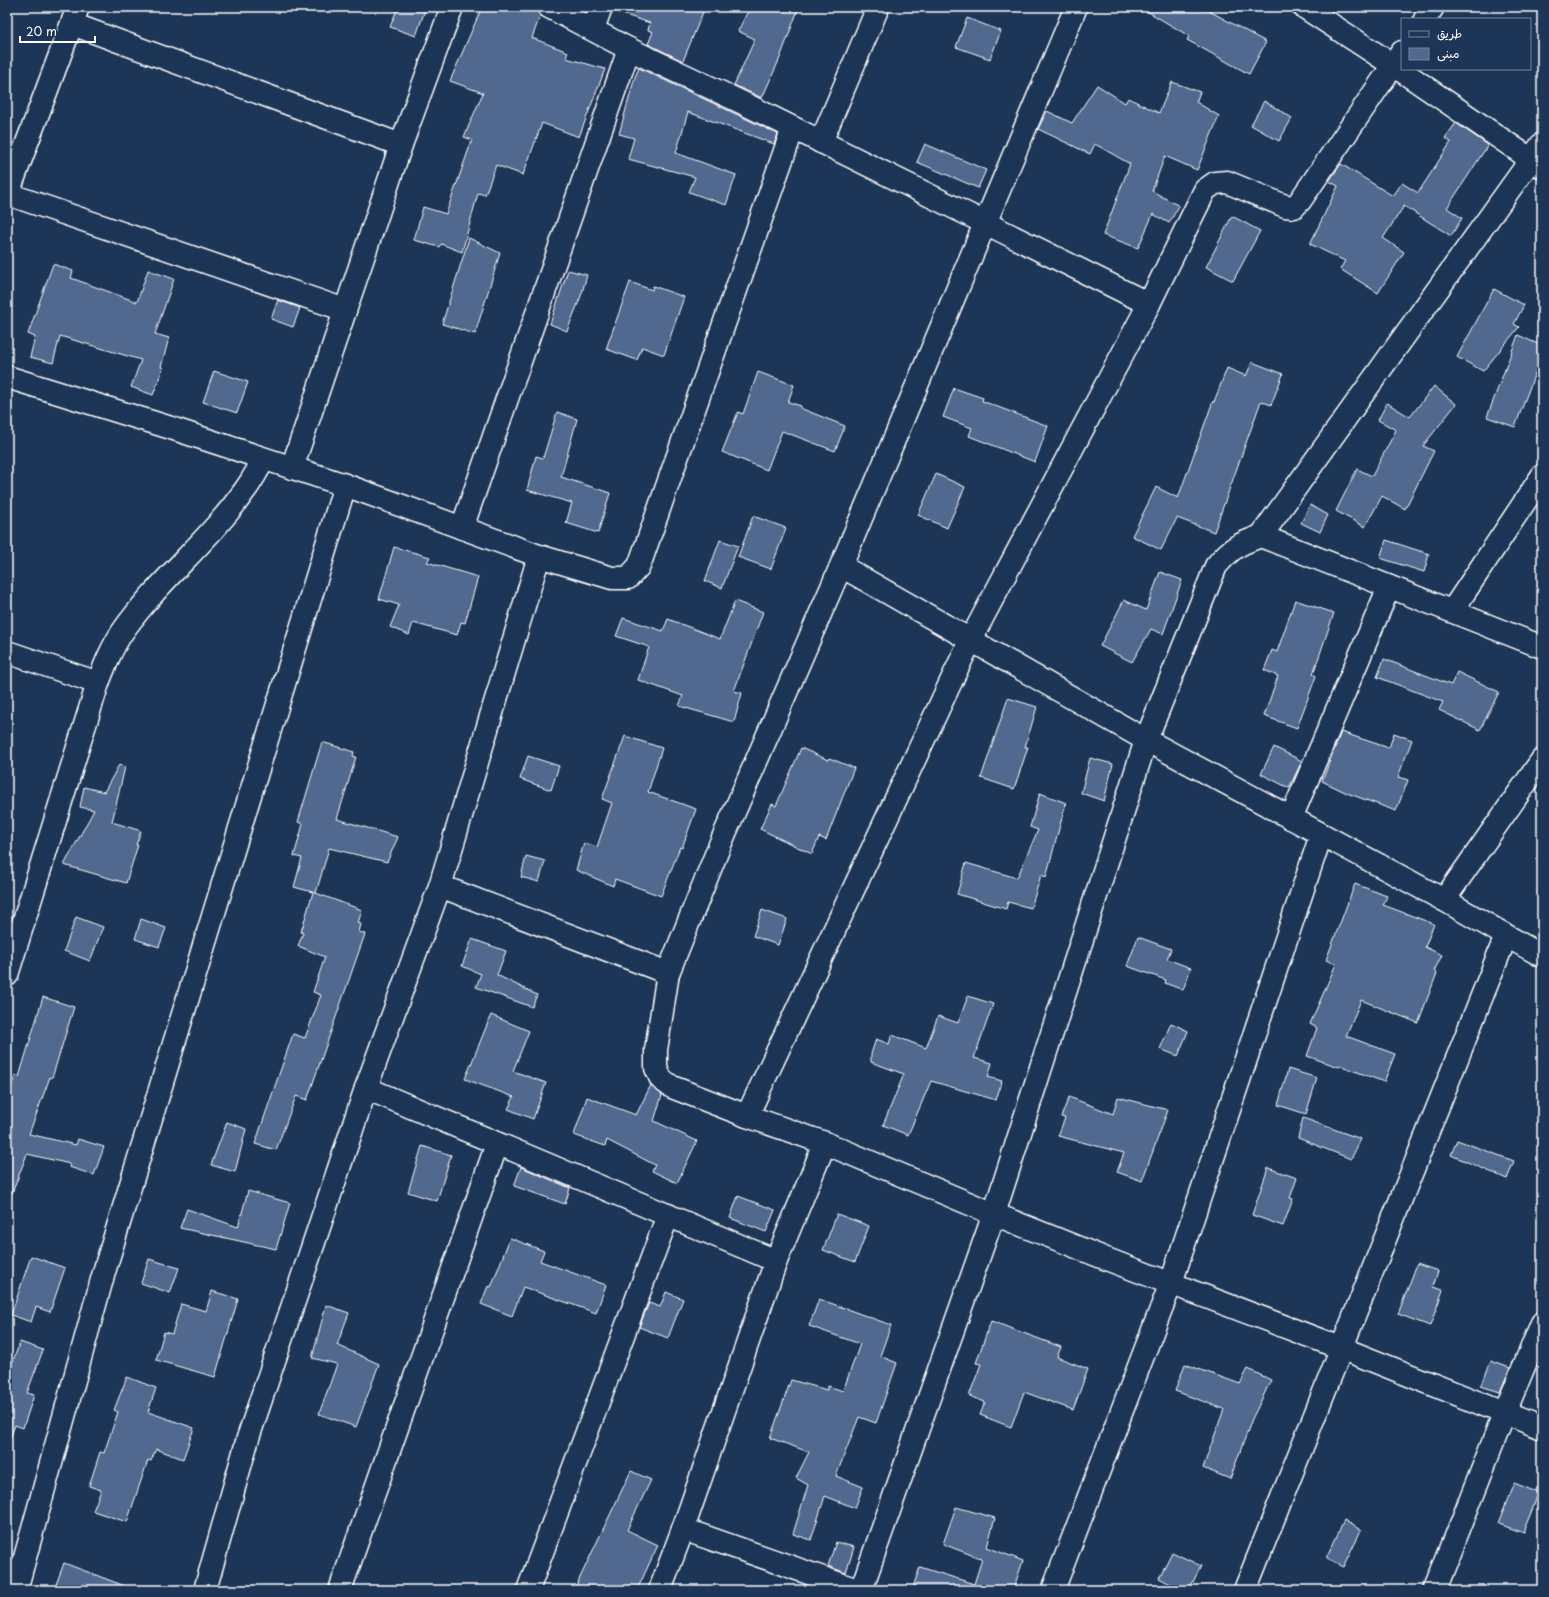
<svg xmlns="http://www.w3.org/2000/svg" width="1549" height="1597" viewBox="0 0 1549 1597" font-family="'Playpen Sans','Playpen Sans Arabic',sans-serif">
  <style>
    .building { fill: #51688f; stroke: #fff }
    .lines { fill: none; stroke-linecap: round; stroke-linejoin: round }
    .street-casing { stroke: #fff; stroke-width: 25 }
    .street { stroke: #1d3557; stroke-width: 22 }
  </style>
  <rect width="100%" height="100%" fill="#1d3557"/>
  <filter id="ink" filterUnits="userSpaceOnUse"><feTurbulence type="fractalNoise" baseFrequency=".025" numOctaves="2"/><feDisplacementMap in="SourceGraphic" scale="8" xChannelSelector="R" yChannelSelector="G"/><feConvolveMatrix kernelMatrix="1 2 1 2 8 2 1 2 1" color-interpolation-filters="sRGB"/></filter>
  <g filter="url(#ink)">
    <g class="building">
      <path d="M 398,7 L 426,7 L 416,36 L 390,27 Z"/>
      <path d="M 482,7 L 537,7 L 540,16 L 532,38 L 568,52 L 566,58 L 605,69 L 579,137 L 542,123 L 523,175 L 496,165 L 485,195 L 478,193 L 462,252 L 441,244 L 439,247 L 414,240 L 423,207 L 446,214 L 472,140 L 464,137 L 483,93 L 450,81 Z"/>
      <path d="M 614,7 L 705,7 L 683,61 L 648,44 L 653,32 L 648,30 L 650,23 L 613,11 Z"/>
      <path d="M 750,7 L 799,7 L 780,58 L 762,98 L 734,85 L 755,39 L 738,31 Z"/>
      <path d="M 1140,7 L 1202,7 L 1266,42 L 1249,74 L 1187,40 L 1189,36 Z"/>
      <path d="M 967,18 L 1001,31 L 990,59 L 956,47 Z"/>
      <path d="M 639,68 L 778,134 L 774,144 L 688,112 L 676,153 L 736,175 L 726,205 L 689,192 L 695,177 L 628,159 L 634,138 L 619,134 L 635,77 Z"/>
      <path d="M 1172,82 L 1200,92 L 1196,102 L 1219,116 L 1197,170 L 1165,156 L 1152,191 L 1179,206 L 1169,223 L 1153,214 L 1138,248 L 1103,235 L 1130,164 L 1095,144 L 1090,154 L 1038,129 L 1047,111 L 1072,123 L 1097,85 L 1125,103 L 1128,98 L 1159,113 Z"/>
      <path d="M 1264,101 L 1292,118 L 1279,141 L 1251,125 Z"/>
      <path d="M 1456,123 L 1488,145 L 1447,208 L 1462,218 L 1451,236 L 1404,206 L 1383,238 L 1404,252 L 1378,293 L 1340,269 L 1345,261 L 1310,244 L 1338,186 L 1329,181 L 1341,164 L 1393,196 L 1402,183 L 1418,193 L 1451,142 L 1445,138 Z"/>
      <path d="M 925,144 L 986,170 L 978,188 L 917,162 Z"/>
      <path d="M 1232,216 L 1260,231 L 1233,281 L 1206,267 Z"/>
      <path d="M 469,238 L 500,253 L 475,334 L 442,324 Z"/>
      <path d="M 53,264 L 73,271 L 71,278 L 137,302 L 148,270 L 174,279 L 155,334 L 169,338 L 161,367 L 163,368 L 153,395 L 131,387 L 141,360 L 60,336 L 53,363 L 30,357 L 35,337 L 28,334 Z"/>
      <path d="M 568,270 L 587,275 L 581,296 L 567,331 L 550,324 Z"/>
      <path d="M 630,282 L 652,290 L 653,286 L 684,297 L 664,355 L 642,347 L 637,360 L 606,349 Z"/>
      <path d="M 1494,289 L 1524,305 L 1514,324 L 1519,327 L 1483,371 L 1457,357 Z"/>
      <path d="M 278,300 L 300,308 L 293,327 L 271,319 Z"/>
      <path d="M 1518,335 L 1542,346 L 1542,376 L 1535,373 L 1515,427 L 1487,417 Z"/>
      <path d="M 1252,362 L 1283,374 L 1271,405 L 1261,401 L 1214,532 L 1177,518 L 1161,550 L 1132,536 L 1156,487 L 1178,498 L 1213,401 L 1214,402 L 1227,368 L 1246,376 Z"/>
      <path d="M 214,371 L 248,382 L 237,413 L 203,402 Z"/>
      <path d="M 758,372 L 794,385 L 788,402 L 801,406 L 800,408 L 845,426 L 835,451 L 782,431 L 767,470 L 722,452 L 738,412 L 743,414 Z"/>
      <path d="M 1434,386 L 1456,404 L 1423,446 L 1434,451 L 1405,509 L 1382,496 L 1365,527 L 1336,511 L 1357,469 L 1372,476 L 1396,430 L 1378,420 L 1387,403 L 1410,417 Z"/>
      <path d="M 954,388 L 983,398 L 982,401 L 1048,426 L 1035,462 L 969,436 L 972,428 L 943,417 Z"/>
      <path d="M 557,412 L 577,419 L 561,477 L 610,493 L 598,533 L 566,523 L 572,503 L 527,490 L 536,456 L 543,458 Z"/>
      <path d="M 936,474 L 965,487 L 947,528 L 918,515 Z"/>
      <path d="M 1310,505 L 1328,515 L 1320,532 L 1301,523 Z"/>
      <path d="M 753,516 L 786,528 L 771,569 L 738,557 Z"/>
      <path d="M 720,540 L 738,546 L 722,588 L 705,581 Z"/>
      <path d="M 1386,540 L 1429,554 L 1424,572 L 1380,558 Z"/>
      <path d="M 394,547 L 430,557 L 427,562 L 478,577 L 465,623 L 461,622 L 457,635 L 413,623 L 409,635 L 390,627 L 399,605 L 379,599 Z"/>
      <path d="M 1160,572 L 1182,580 L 1163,634 L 1151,629 L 1132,662 L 1100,646 L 1124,600 L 1146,610 Z"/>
      <path d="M 1295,600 L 1334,613 L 1313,674 L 1316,676 L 1297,728 L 1264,716 L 1278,676 L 1264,670 L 1272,650 L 1277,652 Z"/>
      <path d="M 735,601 L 763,612 L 734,691 L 742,693 L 734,722 L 679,706 L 683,696 L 638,680 L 649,647 L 616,636 L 623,618 L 663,631 L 668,619 L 720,639 Z"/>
      <path d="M 1384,659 L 1451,685 L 1457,672 L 1499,692 L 1480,730 L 1439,710 L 1443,702 L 1377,677 Z"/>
      <path d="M 1008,698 L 1037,707 L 1025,747 L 1028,747 L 1014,789 L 981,778 Z"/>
      <path d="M 1341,732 L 1389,748 L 1394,733 L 1412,740 L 1398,777 L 1408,780 L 1396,811 L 1347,793 L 1322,781 Z"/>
      <path d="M 625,736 L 662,748 L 648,792 L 696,809 L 682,848 L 680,847 L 661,896 L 615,879 L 613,886 L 576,870 L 584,843 L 597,847 L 612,803 L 602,799 Z"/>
      <path d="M 322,742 L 354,752 L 353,756 L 356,757 L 337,819 L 398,837 L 387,862 L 329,848 L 316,893 L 294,887 L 302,858 L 294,856 L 303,824 L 298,822 Z"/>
      <path d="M 1274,747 L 1302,761 L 1289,788 L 1261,774 Z"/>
      <path d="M 801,748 L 828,760 L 829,758 L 854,768 L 826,840 L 819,837 L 812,854 L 760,829 L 772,804 L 776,806 Z"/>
      <path d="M 528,756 L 559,766 L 551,790 L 520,779 Z"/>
      <path d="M 1090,758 L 1113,764 L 1104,801 L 1081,793 Z"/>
      <path d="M 119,765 L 125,767 L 112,822 L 141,831 L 136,845 L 138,845 L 126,883 L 64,865 L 94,810 L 80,807 L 84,787 L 104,792 Z"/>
      <path d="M 1040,793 L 1066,803 L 1046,877 L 1041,875 L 1031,908 L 1008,902 L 1006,909 L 957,894 L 966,863 L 1017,878 L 1038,830 L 1030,827 Z"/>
      <path d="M 526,856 L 545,861 L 539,882 L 521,877 Z"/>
      <path d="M 1355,884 L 1387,896 L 1383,905 L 1434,924 L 1425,947 L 1442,955 L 1434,971 L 1437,973 L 1418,1023 L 1361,1000 L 1346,1036 L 1395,1054 L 1384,1082 L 1339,1065 L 1339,1067 L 1307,1056 L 1317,1028 L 1310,1024 L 1336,964 L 1326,960 Z"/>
      <path d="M 313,892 L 362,910 L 358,923 L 361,924 L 359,932 L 365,934 L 307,1100 L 296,1096 L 276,1150 L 255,1144 L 293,1034 L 305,1038 L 321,995 L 313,992 L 325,957 L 298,946 L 303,933 L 301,932 Z"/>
      <path d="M 762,910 L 787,919 L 778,945 L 753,936 Z"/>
      <path d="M 76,917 L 103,927 L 90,961 L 64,951 Z"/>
      <path d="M 141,919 L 166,928 L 159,947 L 135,939 Z"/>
      <path d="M 1138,937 L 1171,949 L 1167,959 L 1191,968 L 1183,990 L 1165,983 L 1166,980 L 1127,966 Z"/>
      <path d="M 472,939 L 506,951 L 497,975 L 537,995 L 532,1007 L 476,987 L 481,974 L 462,966 Z"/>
      <path d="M 968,996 L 993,1004 L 974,1058 L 992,1063 L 988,1077 L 1002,1081 L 996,1100 L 931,1081 L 908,1135 L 883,1125 L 904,1074 L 871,1062 L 871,1054 L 876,1039 L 889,1044 L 892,1035 L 926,1048 L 938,1016 L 958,1023 Z"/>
      <path d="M 43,997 L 74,1007 L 52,1078 L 50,1077 L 29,1134 L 76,1145 L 78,1139 L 104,1147 L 94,1175 L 69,1167 L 70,1164 L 27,1154 L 9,1201 L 7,1200 L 7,1097 L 15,1076 L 19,1077 Z"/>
      <path d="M 491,1015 L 529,1031 L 513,1071 L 546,1083 L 533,1119 L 508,1109 L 514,1097 L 465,1079 Z"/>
      <path d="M 1171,1023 L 1188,1031 L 1178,1056 L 1160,1049 Z"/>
      <path d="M 1288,1069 L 1317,1078 L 1306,1114 L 1278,1105 Z"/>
      <path d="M 651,1085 L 662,1095 L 654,1121 L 697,1141 L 677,1183 L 652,1171 L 655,1165 L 607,1140 L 605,1146 L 574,1135 L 587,1097 L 636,1115 Z"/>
      <path d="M 1069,1097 L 1113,1114 L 1118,1097 L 1168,1110 L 1142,1181 L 1117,1172 L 1124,1153 L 1058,1136 L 1065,1118 L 1061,1117 Z"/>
      <path d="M 1303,1118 L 1361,1139 L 1351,1159 L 1298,1138 Z"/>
      <path d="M 227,1122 L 246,1129 L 235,1172 L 211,1165 Z"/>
      <path d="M 1457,1140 L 1514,1161 L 1507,1179 L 1451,1155 Z"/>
      <path d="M 422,1146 L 451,1155 L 437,1201 L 408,1192 Z"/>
      <path d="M 521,1167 L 570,1188 L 565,1204 L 514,1186 Z"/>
      <path d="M 1268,1168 L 1297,1178 L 1290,1198 L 1293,1199 L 1283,1226 L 1252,1215 Z"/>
      <path d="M 248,1191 L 290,1203 L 276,1249 L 180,1228 L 187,1209 L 238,1227 Z"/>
      <path d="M 738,1196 L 775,1210 L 766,1232 L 730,1218 Z"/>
      <path d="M 837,1214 L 869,1226 L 855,1262 L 823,1250 Z"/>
      <path d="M 510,1238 L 544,1251 L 540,1261 L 606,1285 L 596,1313 L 523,1287 L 512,1316 L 481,1304 L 488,1286 L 491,1287 Z"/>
      <path d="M 31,1256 L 65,1268 L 50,1312 L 36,1307 L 31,1322 L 11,1315 Z"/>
      <path d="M 149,1259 L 179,1268 L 170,1293 L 141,1283 Z"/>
      <path d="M 1417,1264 L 1438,1271 L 1433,1287 L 1443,1290 L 1430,1326 L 1398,1314 Z"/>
      <path d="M 212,1291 L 238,1299 L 215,1377 L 156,1360 L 164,1332 L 172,1334 L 181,1304 L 206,1311 Z"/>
      <path d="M 666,1292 L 683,1299 L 668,1338 L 639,1327 L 649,1303 L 660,1307 Z"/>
      <path d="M 819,1299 L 891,1325 L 880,1356 L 897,1363 L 876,1423 L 859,1417 L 836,1476 L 863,1487 L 855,1508 L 825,1496 L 811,1540 L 793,1534 L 808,1485 L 796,1478 L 809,1452 L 770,1438 L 791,1380 L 827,1390 L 828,1386 L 843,1391 L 860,1344 L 809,1326 Z"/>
      <path d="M 326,1305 L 349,1313 L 337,1345 L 379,1364 L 356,1427 L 319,1414 L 337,1364 L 312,1358 Z"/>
      <path d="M 991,1321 L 1061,1347 L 1057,1357 L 1088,1369 L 1073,1410 L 1024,1392 L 1011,1427 L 980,1415 L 985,1402 L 969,1396 L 981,1364 L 976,1363 Z"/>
      <path d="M 20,1342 L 43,1350 L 27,1393 L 34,1395 L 23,1428 L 15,1425 L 9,1441 L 7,1440 L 7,1377 Z"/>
      <path d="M 1491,1361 L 1510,1368 L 1500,1392 L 1481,1386 Z"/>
      <path d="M 1185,1364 L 1240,1384 L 1248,1369 L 1271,1380 L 1252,1419 L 1230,1479 L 1203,1468 L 1224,1409 L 1175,1391 Z"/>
      <path d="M 127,1377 L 156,1388 L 148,1412 L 194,1428 L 183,1459 L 156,1449 L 151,1461 L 148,1460 L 127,1522 L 93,1511 L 101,1490 L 89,1486 L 100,1452 L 104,1453 L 118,1412 L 114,1410 Z"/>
      <path d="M 631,1471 L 651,1480 L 627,1530 L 658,1545 L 637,1590 L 574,1590 Z"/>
      <path d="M 1514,1483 L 1539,1493 L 1523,1532 L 1498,1523 Z"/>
      <path d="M 956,1507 L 995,1518 L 987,1547 L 1023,1561 L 1013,1590 L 912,1590 L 920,1567 L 974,1584 L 982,1559 L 943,1544 Z"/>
      <path d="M 1344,1521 L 1361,1530 L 1343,1567 L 1326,1559 Z"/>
      <path d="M 836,1542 L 854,1547 L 846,1573 L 828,1566 Z"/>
      <path d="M 1172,1552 L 1201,1566 L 1189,1590 L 1182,1590 L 1159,1578 Z"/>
      <path d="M 64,1563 L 130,1588 L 130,1590 L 54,1590 Z"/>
    </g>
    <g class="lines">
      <defs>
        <g id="street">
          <path d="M 549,7 L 629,49 L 745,104 L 1149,304"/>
          <path d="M 1076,7 L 841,566 L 719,847 L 668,973 L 656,1050 L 656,1068 L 661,1079 L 672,1087 L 747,1116 L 825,1143 L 994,1214 L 1109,1260 L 1341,1348 L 1542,1428"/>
          <path d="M 1304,7 L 1393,65 L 1542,167"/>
          <path d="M 1425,19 L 1433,7"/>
          <path d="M 72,24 L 401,145"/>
          <path d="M 593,29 L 601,7"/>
          <path d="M 821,142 L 878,7"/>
          <path d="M 8,194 L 345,310"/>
          <path d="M 7,196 L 78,7"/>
          <path d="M 7,377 L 171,428 L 345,485 L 539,556 L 612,578 L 628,578 L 639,566 L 793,128"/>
          <path d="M 292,468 L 401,145 L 452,7"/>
          <path d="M 462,528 L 629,49"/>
          <path d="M 1261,536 L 1542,647"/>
          <path d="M 841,566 L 1146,740 L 1444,900 L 1542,956"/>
          <path d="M 1452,611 L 1542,476"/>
          <path d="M 7,652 L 98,683"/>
          <path d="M 1291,818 L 1389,587"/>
          <path d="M 440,886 L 668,973"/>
          <path d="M 1444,900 L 1542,760"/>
          <path d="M 7,975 L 98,683 C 105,665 112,647 123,631 C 159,580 209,541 245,490 C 252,481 258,469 264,459"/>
          <path d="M 366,1088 L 776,1261"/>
          <path d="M 747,1116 L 971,639 L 1149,304 L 1205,190 L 1215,183 L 1227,182 L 1285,206 L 1294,207 L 1300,201 L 1402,52"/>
          <path d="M 683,1529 L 857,1590"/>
          <path d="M 16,1590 L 104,1272 L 345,485"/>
          <path d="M 205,1590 L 248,1438 L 366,1088 L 440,886 L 539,556"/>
          <path d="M 340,1590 L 497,1144"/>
          <path d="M 528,1590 L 668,1215"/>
          <path d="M 660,1590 L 683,1529 L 776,1261 L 825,1143"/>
          <path d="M 861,1590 L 994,1214 L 1146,740 L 1216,566 C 1232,547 1239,544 1261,536 L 1542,144"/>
          <path d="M 1053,1590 L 1171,1283 L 1321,835"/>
          <path d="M 1245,1590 L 1506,936"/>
          <path d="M 1435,1590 L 1505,1412 L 1542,1323"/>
        </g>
      </defs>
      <use href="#street" class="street-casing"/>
      <use href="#street" class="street"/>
    </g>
  </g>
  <rect width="1549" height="1597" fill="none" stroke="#1d3557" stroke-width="24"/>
  <rect x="12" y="12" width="1525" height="1573" fill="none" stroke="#fff" stroke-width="1.5" filter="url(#ink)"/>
  <rect x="1401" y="18" width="130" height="52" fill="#1d3557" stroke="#77869a"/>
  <rect x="1409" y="31" width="20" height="6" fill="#1d3557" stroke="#77869a"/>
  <text x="1437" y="38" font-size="12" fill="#ffffff">طريق</text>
  <rect x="1409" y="48" width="20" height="12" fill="#51688f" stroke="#77869a"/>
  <text x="1437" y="58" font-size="12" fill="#ffffff">مبنى</text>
  <path d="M20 36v6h75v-6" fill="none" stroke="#ffffff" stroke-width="2"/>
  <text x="26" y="36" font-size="12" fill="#ffffff" stroke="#1d3557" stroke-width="3" paint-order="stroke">20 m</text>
</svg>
